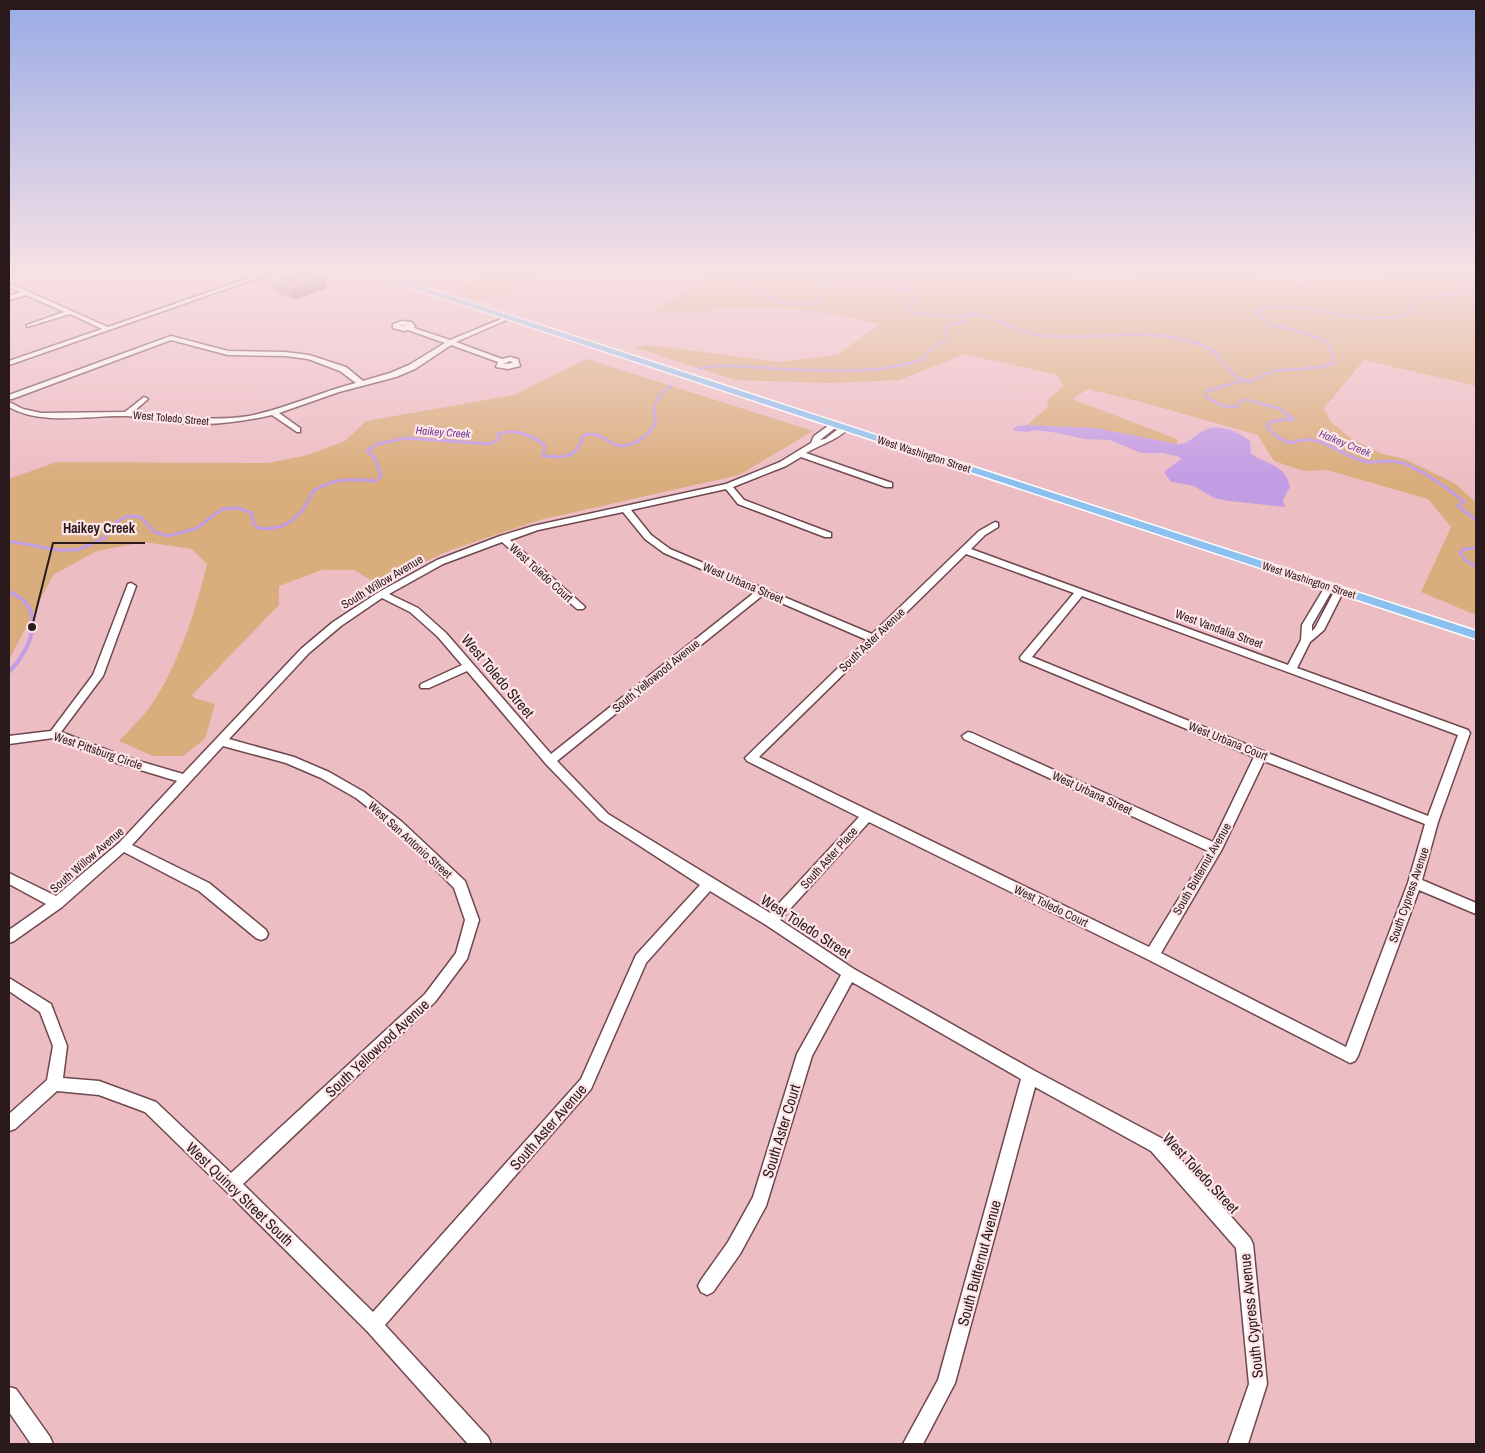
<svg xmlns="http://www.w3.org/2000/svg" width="1485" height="1453" viewBox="0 0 1485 1453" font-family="'Archivo Narrow',sans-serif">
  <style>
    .green { fill: #daad7d }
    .water { fill: #c39de4 }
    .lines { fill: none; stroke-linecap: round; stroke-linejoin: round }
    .stream-far2 { stroke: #c39de4; stroke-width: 2.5 }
    .stream-far1 { stroke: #c39de4; stroke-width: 3 }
    .stream { stroke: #c39de4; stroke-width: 4 }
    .minor-casing { stroke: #6f474e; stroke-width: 3 }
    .major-casing { stroke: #fff; stroke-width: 3 }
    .minor { fill: #fff; fill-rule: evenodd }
    .major { fill: #8cc1ef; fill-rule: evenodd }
    .wall { fill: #a17a80 }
    .shaded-wall { fill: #836368 }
    .building { fill: #bb8e95; stroke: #836368 }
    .labels { text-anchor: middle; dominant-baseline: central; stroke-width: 4.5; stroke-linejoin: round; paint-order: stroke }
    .far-street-label { font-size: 11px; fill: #2b1a1c; stroke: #fee5e8 }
    .far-water-label { font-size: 11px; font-style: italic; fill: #6d3d90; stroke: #fee5e8 }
    .street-label { font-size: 12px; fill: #2b1a1c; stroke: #fee5e8 }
    .near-street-label { font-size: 15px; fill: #2b1a1c; stroke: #fee5e8 }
    .leader { fill: none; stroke: #2b1a1c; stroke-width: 2 }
    .callout-dot { fill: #2b1a1c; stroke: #fee5e8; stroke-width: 2 }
    .callout-label { font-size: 14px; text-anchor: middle; font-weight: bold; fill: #2b1a1c; stroke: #fee5e8; stroke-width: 4.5; stroke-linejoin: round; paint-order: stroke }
  </style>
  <rect width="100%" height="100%" fill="#edbdc4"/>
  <g class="green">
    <path d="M 488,273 L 550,273 L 482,301 L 452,291 Z"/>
    <path d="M 708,273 L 1045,273 L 1108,281 L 1141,276 L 1145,273 L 1231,273 L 1297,283 L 1393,276 L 1394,273 L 1476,273 L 1476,386 L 1364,360 L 1324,408 L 1331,422 L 1353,440 L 1383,454 L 1405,459 L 1454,483 L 1476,502 L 1476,615 L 1421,592 L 1451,527 L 1428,499 L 1327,470 L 1304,471 L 1274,461 L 1258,435 L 1138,401 L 1088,389 L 1072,399 L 1177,439 L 1177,444 L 1095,428 L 1027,425 L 1048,407 L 1047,400 L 1064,386 L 1057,375 L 965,354 L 899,380 L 829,383 L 735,380 L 633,347 L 648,345 L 779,362 L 837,355 L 880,324 L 816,311 L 736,307 L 685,313 L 650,313 L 710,276 Z"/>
    <path d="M 587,359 L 813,431 L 739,475 L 540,520 L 451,550 L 376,583 L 354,570 L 322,570 L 279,586 L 279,605 L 192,695 L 194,698 L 215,704 L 205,739 L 183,756 L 153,756 L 119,741 C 131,728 145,715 154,701 C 180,660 196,610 207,564 L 192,549 L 144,542 L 97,551 L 53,575 L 9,660 L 9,479 L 56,462 L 268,463 L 304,456 L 345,441 L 366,421 L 514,395 Z"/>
  </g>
  <path class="water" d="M 1027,425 L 1095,428 L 1177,444 C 1188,444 1190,440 1198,434 C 1214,421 1236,430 1250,441 L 1251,454 C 1268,465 1285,464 1290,487 L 1283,500 L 1285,507 L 1229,501 L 1214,498 L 1194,486 L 1171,482 L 1164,472 L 1181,459 L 1180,457 L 1163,453 L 1141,453 L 1110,440 L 1084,439 L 1058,433 L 1035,430 L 1028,432 L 1015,431 L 1013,428 L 1018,426 Z"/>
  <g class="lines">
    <g class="stream-far2">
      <path d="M 733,273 L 731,278 C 756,296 794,312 824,300 L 814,291 L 815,288 L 842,283 L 873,282 L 890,284 L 920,296 L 908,305 L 916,313 L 961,317"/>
      <path d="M 699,369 C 721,363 745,367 768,368 C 815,371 879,375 924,359 L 928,352 L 948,339 L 946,331 L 949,326 L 963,321 L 962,315 C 990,311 1011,331 1038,335 C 1093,342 1150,324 1204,346 C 1226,355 1222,375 1250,382 L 1273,371 L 1321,367 L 1332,364 L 1333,359 L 1329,343 L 1303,332 L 1270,325 L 1257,314 L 1257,311 C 1263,309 1270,306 1276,306 C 1320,307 1367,327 1411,313 L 1417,299 L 1423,297 L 1468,293 L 1472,286 L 1463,273"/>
      <path d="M 1242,381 L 1206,391 L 1206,397 L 1223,406 L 1237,407 L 1239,402 L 1245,399 L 1280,409 L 1286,413"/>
      <path d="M 654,413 C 654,400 661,393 671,386"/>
    </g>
    <g class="stream-far1">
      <path d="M 1284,412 L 1293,419 L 1273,421 L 1267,425 C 1272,435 1280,439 1291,443 C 1318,432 1336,452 1360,460 C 1373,465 1385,459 1398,462 C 1415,465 1451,490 1464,502 L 1458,506 L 1476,520"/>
      <path d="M 9,541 L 57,550 L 77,550 L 105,538 L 106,528 L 127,516 L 141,517 L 154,532 L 169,536 L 197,528 L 222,509 L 238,508 L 252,513 L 253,522 L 258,528 C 279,531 296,522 307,503 C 310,499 311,493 315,490 C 337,477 352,479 376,481 L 381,476 L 375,458 L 367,451 L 377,444 L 407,438 L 490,444 L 500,438 L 498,434 C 516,428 531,435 545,445 L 543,456 C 563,458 577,459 583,436 C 597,429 606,442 618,446 C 635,446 647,437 656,423 L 654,412"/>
      <path d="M 1476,548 L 1464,549 L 1460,552 L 1464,559 L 1476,567"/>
    </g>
    <path class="stream" d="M 9,592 C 49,607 31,650 9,672"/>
    <defs>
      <g id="minor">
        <path d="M 263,273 L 272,273 L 9,365 L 9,361 L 102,329 L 70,314 L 27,327 L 27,325 L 64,312 L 26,295 L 9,300 L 9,296 L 20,292 L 9,287 L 9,283 L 108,327 Z"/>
        <path d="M 506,317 L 511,318 L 456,342 L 502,359 L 510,357 L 518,359 L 520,366 L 508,369 L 496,367 L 498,362 L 451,345 L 415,369 L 396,377 L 339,392 L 279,413 L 300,428 L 300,432 L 297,432 L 272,415 C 249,420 226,424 203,424 C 178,425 152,417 126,416 C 90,415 41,426 9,407 L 9,402 L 23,409 L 41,413 L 125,412 L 144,397 L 148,399 L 133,412 C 172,416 210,422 249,416 C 285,409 320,392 356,383 L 340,371 L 308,359 L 285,356 L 228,355 L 171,340 L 12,399 L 9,399 L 9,395 L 171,336 L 228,351 L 285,352 L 309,355 L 346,367 L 363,381 L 390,373 L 409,365 L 445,343 L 408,330 L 404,331 L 393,328 L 393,324 L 402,321 L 412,322 L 415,326 L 414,328 L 450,340 ZM 402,325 L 408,325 L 399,326 ZM 510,361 L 513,363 L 503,364 Z"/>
        <path d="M 832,423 L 839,425 L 820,440 L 825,439 L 842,426 L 849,428 C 836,441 821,444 806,453 L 892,483 L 892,487 L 886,487 L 801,457 L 786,466 L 733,487 L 744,500 L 831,533 L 831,537 L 825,537 L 738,504 L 726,489 L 631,510 L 651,535 L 670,549 L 872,634 L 979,531 L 995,522 L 998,523 L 998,527 L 985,535 L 971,549 L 1288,665 L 1301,640 L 1302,625 L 1326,585 L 1332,585 L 1334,587 L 1312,625 L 1312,631 L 1315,628 L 1336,588 L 1339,587 L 1344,590 L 1324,630 L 1310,642 L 1297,668 L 1468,730 L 1470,733 L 1438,822 L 1422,880 L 1476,903 L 1476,914 L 1419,890 L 1358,1056 L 1355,1061 L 1350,1063 L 1147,959 L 869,822 L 780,920 L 854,969 L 1035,1071 L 1163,1139 L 1250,1238 L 1253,1244 L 1267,1384 L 1248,1444 L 1228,1444 L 1249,1384 L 1236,1248 L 1151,1151 L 1035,1087 L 955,1383 L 923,1444 L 903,1444 L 938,1380 L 1021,1079 L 852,982 L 812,1056 L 766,1206 L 740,1254 L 713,1292 L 707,1295 L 701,1292 L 698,1286 L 701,1280 L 728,1242 L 753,1197 L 797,1054 L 841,975 L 766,925 L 710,891 L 646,963 L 591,1089 L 385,1325 L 488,1437 L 491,1444 L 468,1444 L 367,1331 L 225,1190 L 145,1112 L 99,1095 L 57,1091 L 15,1129 L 9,1131 L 9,1114 L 47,1080 L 53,1046 L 40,1012 L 9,991 L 9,978 L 51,1004 L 67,1046 L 63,1078 L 99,1081 L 156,1102 L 231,1173 L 425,994 L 456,953 L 465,920 L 454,888 L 394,828 L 356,798 L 321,778 L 286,763 L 223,746 L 132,845 L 209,883 L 266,930 L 268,934 L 266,938 L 261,940 L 256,938 L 199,891 L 124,852 L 62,907 L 14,941 L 9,943 L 9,930 L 46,904 L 9,884 L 9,873 L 56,896 L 119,843 L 177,781 L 117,763 L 53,738 L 9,744 L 9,736 L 51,731 L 93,675 L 128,584 L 131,583 L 136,586 L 103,676 L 61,732 L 125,757 L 183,774 L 301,649 L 333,622 L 379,592 L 437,560 L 500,536 L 533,526 L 726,484 L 780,462 L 811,443 L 814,436 ZM 623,512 L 645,539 L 664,553 L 755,592 L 551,754 L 446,633 L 418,608 L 389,594 L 443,564 L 502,542 L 577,609 L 583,609 L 585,607 L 583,605 L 510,540 L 538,530 ZM 966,554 L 1074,593 L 1021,656 L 1020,658 L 1021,660 L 1254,757 L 1213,842 L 972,733 L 968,732 L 962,736 L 964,739 L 1208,851 L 1149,947 L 759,757 ZM 763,595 L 867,640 L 745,758 L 747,761 L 859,817 L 770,913 L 608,814 L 557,761 ZM 1082,596 L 1458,735 L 1428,816 L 1265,752 L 1032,657 ZM 382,598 L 410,612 L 438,637 L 462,665 L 421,684 L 420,686 L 421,688 L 429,688 L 467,671 L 546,764 L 600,820 L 700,885 L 636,955 L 581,1079 L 373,1312 L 243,1184 L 435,1002 L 467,959 L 479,920 L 465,881 L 402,822 L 364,792 L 329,772 L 294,757 L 229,739 L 309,653 L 341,626 ZM 1264,761 L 1425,824 L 1408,883 L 1346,1047 L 1161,953 L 1222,849 Z"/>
        <path d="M 9,1387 L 16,1389 L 50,1437 L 53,1444 L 31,1444 L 9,1412 Z"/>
      </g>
      <path id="major" d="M 367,273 L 380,273 L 1476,631 L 1476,639 Z"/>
    </defs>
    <use href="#minor" class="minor-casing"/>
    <use href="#major" class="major-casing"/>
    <use href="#minor" class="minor"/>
    <use href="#major" class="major"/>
  </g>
  <path class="wall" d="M 325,278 L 327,288 L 295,300 L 275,292 L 272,283 Z"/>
  <path class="shaded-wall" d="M 325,278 L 327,288 L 295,300 L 292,290 Z"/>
  <path class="building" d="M 299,273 L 310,273 L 325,278 L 292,290 L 272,283 Z"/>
  <linearGradient id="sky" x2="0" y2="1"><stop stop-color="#99abe6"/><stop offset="0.57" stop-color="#f7e1e4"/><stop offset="1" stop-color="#f7e1e4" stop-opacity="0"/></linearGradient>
  <rect width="1485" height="477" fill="url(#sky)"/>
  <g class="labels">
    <g class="far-street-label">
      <text transform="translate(171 418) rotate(5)">West Toledo Street</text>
      <text transform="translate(924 454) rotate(18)">West Washington Street</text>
      <text transform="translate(1309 580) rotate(18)">West Washington Street</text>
    </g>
    <g class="far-water-label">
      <text transform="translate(443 432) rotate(4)">Haikey Creek</text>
      <text transform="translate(1345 443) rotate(22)">Haikey Creek</text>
    </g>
    <g class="street-label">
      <text transform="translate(541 573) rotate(42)">West Toledo Court</text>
      <text transform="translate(382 582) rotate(-31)">South Willow Avenue</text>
      <text transform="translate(743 583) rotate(23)">West Urbana Street</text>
      <text transform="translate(1219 629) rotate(20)">West Vandalia Street</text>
      <text transform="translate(872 640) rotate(-44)">South Aster Avenue</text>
      <text transform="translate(656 676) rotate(-39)">South Yellowood Avenue</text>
      <text transform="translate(1228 741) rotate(22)">West Urbana Court</text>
      <text transform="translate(98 751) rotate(19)">West Pittsburg Circle</text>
      <text transform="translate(1092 793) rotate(25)">West Urbana Street</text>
      <text transform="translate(410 840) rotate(42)">West San Antonio Street</text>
      <text transform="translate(829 858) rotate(-48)">South Aster Place</text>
      <text transform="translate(87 860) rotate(-41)">South Willow Avenue</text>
      <text transform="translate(1202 869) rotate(-60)">South Butternut Avenue</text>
      <text transform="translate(1409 895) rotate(-71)">South Cypress Avenue</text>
      <text transform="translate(1051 906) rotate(26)">West Toledo Court</text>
    </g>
    <g class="near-street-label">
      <text transform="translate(498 676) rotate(50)">West Toledo Street</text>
      <text transform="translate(806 926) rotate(33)">West Toledo Street</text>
      <text transform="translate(377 1048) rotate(-43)">South Yellowood Avenue</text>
      <text transform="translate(548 1127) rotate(-49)">South Aster Avenue</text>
      <text transform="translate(781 1131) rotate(-73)">South Aster Court</text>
      <text transform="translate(1201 1173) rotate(47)">West Toledo Street</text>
      <text transform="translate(240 1194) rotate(44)">West Quincy Street South</text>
      <text transform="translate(979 1263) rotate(-75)">South Butternut Avenue</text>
      <text transform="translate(1251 1316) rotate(-96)">South Cypress Avenue</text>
    </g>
  </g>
  <path class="leader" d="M32 627L53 543H145"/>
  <circle class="callout-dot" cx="32" cy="627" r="5"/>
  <g class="callout-label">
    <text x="99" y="533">Haikey Creek</text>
  </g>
  <rect width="1485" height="1453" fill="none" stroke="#2b1a1c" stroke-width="20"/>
</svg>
